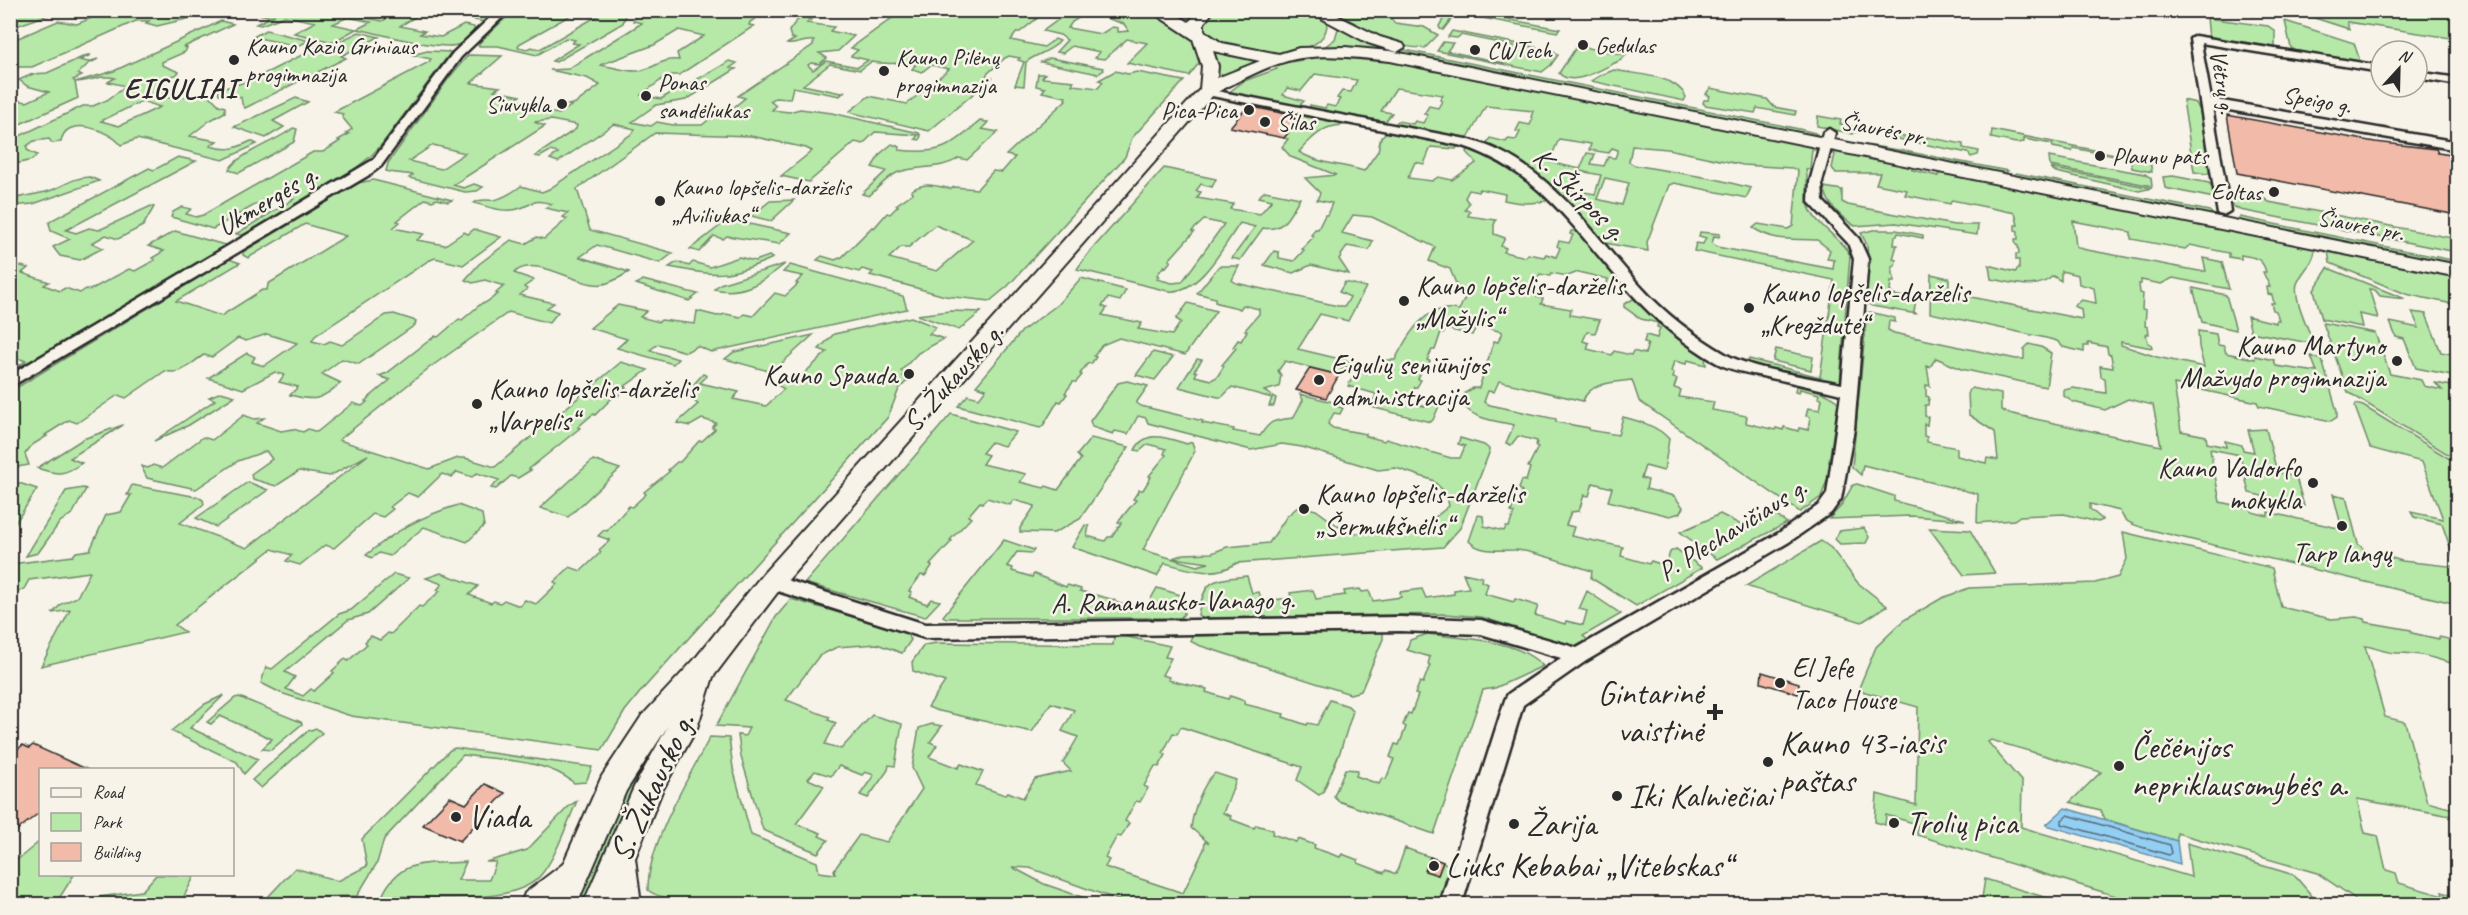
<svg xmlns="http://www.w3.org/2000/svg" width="2468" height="915" viewBox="0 0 2468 915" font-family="Caveat,sans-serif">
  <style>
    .green { fill: #b6e8a8; stroke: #708a6a; stroke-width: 1.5; fill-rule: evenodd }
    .water { fill: #93cef3; stroke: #698da3; stroke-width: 1.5 }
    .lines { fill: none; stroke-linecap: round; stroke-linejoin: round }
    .shore { stroke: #556c7b; stroke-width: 1.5 }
    .building { fill: #f2baa8; stroke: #2b2b2b; stroke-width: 1.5 }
    .street-casing { stroke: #2b2b2b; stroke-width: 5 }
    .secondary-casing { stroke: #2b2b2b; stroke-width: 4 }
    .street { fill: #f7f3e8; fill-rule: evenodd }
    .secondary { fill: #f7f3e8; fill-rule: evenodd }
    .poi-dot { fill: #2b2b2b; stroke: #f7f3e8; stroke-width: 2 }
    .labels { text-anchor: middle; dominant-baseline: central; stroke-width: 5; stroke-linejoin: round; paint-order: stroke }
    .far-poi-label { font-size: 24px; fill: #2b2b2b; stroke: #f7f3e8; text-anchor: start }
    .far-street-label { font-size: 24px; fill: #2b2b2b; stroke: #f7f3e8 }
    .far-district-label { font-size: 28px; font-weight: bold; letter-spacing: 1.5px; fill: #2b2b2b; stroke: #f7f3e8 }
    .street-label { font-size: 28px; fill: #2b2b2b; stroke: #f7f3e8 }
    .poi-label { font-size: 28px; fill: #2b2b2b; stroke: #f7f3e8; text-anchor: start }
    .near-poi-label { font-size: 33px; fill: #2b2b2b; stroke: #f7f3e8; text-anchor: start }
    .near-street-label { font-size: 33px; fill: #2b2b2b; stroke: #f7f3e8 }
  </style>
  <rect width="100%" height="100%" fill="#f7f3e8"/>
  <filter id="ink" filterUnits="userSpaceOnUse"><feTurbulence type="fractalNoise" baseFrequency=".0167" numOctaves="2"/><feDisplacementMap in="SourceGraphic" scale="12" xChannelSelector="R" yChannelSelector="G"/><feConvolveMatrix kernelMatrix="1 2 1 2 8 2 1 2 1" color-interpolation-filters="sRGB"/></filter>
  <g filter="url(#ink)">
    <g class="green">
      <path d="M 101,10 L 216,10 L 220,11 L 157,26 L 146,23 L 149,21 L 136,21 L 32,67 L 19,67 L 11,70 L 11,41 L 58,21 L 77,24 L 101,14 L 97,12 Z"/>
      <path d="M 729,10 L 768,11 L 750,22 L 749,25 L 754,26 L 679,75 L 668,75 L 641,95 L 661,99 C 683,85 707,76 729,61 L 737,63 L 730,68 L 736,69 L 686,100 L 656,105 L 632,122 L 651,126 L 657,122 L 673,125 L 702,125 L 722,109 L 729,111 L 745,98 L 738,96 L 813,45 L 814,41 C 803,39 797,46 787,44 L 795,39 L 791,38 L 789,31 C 795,21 803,13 814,14 L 808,19 L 811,20 L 807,23 L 834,27 L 830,31 L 854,36 L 838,51 L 819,53 L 827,58 L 819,64 L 811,63 L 808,65 L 813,70 L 826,61 L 858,67 L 868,60 L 851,56 L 858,50 L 851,48 L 892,18 L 887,11 L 898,11 L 894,18 L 907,10 L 995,13 L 996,10 L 1053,11 L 1045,12 L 1020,32 L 1017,32 L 1011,40 L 1044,47 L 1055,39 L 1060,41 C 1050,52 1038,53 1026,62 L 1024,86 L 1015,85 L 1024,62 L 1018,60 L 1020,58 L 1009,56 L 1005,58 L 987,74 L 986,77 L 992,78 L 929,131 L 849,112 L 869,96 L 907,104 L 949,69 L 931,65 L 922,72 L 912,69 L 916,64 C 900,62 887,65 871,62 L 860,70 L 830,64 L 803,85 L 841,93 L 845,91 L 840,96 L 793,87 L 790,99 L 775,98 L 770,101 L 776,106 L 772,110 L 789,112 L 800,109 L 832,113 L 919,133 L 921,136 L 919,140 L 915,139 L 918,135 L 875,132 L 863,144 L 855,142 L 809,182 L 781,176 L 812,151 L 806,148 L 751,136 L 655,133 L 577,189 L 590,230 L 673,253 L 660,263 L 597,245 L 580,257 L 629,272 C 621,277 613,282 604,284 C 579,289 536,252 514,273 L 534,280 L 524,287 L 527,289 L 520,295 L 554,303 L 547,308 L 558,312 L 549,323 L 509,312 L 429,368 L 339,440 L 429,469 L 458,458 L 465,458 L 495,467 L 621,362 L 648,370 L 645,372 L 624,387 L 626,388 L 618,396 L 615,395 L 595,415 L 593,414 L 578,427 L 580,428 L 529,469 L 531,470 L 518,478 L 511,476 L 496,489 L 491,488 L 499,480 L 477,473 L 472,477 L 457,472 L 452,477 L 442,474 L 418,497 L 408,493 L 390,507 L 393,509 L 383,517 L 373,514 L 334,548 L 325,545 L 300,565 L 286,561 L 292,555 L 272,549 L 175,625 L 185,632 L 41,666 L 70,610 L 53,613 L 61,604 L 77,597 L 90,572 L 29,580 L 24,589 L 11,595 L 11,564 L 73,556 L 76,552 L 90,550 L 106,515 L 121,512 L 131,495 L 127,495 L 132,485 L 198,497 L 203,500 L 204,504 L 180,523 L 247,548 L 368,455 L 330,476 L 299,471 L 276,486 L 252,479 L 251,474 L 272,459 L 266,451 L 238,461 L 196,489 L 147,478 L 141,466 L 148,468 L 153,465 L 162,468 L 203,437 L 212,440 L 244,415 L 254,419 L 264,418 L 257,423 L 281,431 L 293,429 L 303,432 L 308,429 L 317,432 L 353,403 L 362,406 L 367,402 L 365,401 L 390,380 L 379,376 L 387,373 L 435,336 L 438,337 L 459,319 L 462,320 L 482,303 L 485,303 L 498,294 L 496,293 L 504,286 L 485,280 L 473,283 L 465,280 L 479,264 L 511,240 L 525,244 L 537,237 L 544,239 L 567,219 L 563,217 L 568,213 L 545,208 L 552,204 C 534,199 536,202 521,208 C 506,214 489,207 474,203 C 481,198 486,201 494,200 C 504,198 513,192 521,186 L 542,192 L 549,189 L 633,133 L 635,129 L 614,124 L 558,162 L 550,159 L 558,153 L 550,151 L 540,157 L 535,156 L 576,129 L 577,125 L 551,120 L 534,122 L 545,126 L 453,185 L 464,188 L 474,184 L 483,187 L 477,191 L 465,192 L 409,178 L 413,175 C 403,173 395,174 386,171 L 388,163 L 449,78 L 468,55 L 502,56 L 471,83 L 500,87 L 494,90 L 520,96 L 515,100 L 541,105 L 534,110 L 559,114 L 571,106 L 568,105 L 576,103 L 600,85 L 587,78 L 550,70 L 568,69 L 642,23 L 633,21 L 636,16 L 626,13 L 623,23 L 556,62 L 552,61 L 579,44 L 572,43 L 575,40 L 566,38 L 537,55 L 498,46 L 479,46 L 479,43 L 513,11 L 578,11 L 519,44 L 518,47 L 527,49 L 531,47 L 540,49 L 606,11 L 668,11 L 674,12 L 669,15 C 681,17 688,20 698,14 L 695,13 L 698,11 ZM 679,30 L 704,36 L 677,53 L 679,60 C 660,58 655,69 638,71 C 626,72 611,66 600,65 L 654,45 ZM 433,145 L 465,153 L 441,169 L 409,161 Z"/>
      <path d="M 10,11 L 11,10 L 58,11 L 11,28 Z"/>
      <path d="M 244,11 L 370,11 L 359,16 L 382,21 L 396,14 L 381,11 L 497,11 L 484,22 L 475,20 L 478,17 L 449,11 L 420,14 L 400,26 L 425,31 L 420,34 L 441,37 L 464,25 L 474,27 L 474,32 C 470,35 465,42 460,44 C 443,52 378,33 357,29 L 371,22 L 348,17 L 333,24 L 356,29 L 333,42 L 294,33 L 315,22 L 285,16 L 261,25 L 256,24 L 275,15 L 268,16 Z"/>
      <path d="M 1106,11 C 1120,11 1136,8 1149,11 C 1165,15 1195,37 1201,52 L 1196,53 L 1199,63 L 1189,76 L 1127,63 L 1147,43 L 1127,39 L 1105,59 L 1095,58 L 1100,52 L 1072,46 L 1063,53 L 1056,52 L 1067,40 L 1060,35 L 1043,31 L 1066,14 L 1080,17 L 1072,22 L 1068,28 L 1101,34 L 1112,27 L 1118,28 L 1118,32 L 1129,31 L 1124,24 L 1106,18 L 1109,11 Z"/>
      <path d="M 1214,11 L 1314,11 L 1327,23 C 1327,69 1210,55 1203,30 C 1201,21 1209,15 1214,11 Z"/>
      <path d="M 1335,11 L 1394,11 L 1392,13 L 1395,14 L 1391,19 L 1395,23 L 1424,27 L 1438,35 L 1425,48 C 1392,48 1358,32 1335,11 Z"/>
      <path d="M 1434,11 L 1492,11 L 1501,18 L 1560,29 L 1557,32 L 1456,13 L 1443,30 L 1440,29 L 1439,26 L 1444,18 L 1431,15 Z"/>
      <path d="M 2293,11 L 2457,11 L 2457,39 L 2347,22 L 2349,29 Z"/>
      <path d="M 2207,18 L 2268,26 L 2275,31 L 2275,48 L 2265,48 L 2209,38 Z"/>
      <path d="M 221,21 L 233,24 L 184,47 L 187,48 L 185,52 L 162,62 L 162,65 L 179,72 L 176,75 L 152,79 L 171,88 L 163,92 L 162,96 L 170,98 L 208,94 L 219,105 L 225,107 L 225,112 L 209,121 L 190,136 L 217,141 L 210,146 C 227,151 235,149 251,141 L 257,144 L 223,160 L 137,139 L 121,145 C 111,131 65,113 61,142 L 52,143 L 49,139 L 34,141 L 27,146 L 27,150 L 37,155 L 32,160 L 11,165 L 11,140 L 83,106 L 93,106 L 107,100 L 126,86 L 108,82 L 115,78 C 101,74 90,82 75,82 L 78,98 L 11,128 L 11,99 L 27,102 L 49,92 L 27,86 L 19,80 L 33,74 L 47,73 L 87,55 L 91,55 L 80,60 L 88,62 L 98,59 L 88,64 L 78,74 L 82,76 L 73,80 L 75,82 L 114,71 ZM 142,101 L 160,107 L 119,126 L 101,121 Z"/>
      <path d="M 2285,21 L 2354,43 L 2361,64 L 2303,55 L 2291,48 Z"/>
      <path d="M 1339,25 L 1380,45 L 1799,129 L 1815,133 L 1819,136 L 1406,57 L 1317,52 L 1335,39 Z"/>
      <path d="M 266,30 L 330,46 L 359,32 L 379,37 L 341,56 L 346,58 L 245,108 L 242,104 L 241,97 L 219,94 L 218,90 L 252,80 L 320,46 L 306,42 L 298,46 L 253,37 Z"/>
      <path d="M 1452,31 L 1554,51 L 1558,55 L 1551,65 L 1542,72 L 1437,51 L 1443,42 L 1453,43 L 1447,51 L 1504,63 L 1512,58 L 1510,52 L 1514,46 L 1461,35 L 1457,38 L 1448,37 Z"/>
      <path d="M 1577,46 L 1626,55 L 1621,60 C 1605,67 1572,89 1559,73 Z"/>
      <path d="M 1204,47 L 1230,56 L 1270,61 L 1216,80 Z"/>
      <path d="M 427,51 L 451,52 L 382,144 L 371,156 L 346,176 L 245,236 L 236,234 L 294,199 L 274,194 L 213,229 L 171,217 L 173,212 L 182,207 L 191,209 L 186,214 L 196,217 L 203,215 L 313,152 L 323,152 L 340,141 L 338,140 L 349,134 L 346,133 L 352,129 L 342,117 L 343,114 L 334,112 L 429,62 L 431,59 L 412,55 Z"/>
      <path d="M 1332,55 L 1363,55 L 1815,145 L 1817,150 L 1812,150 L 1810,169 L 1806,170 C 1809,181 1805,193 1808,203 C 1813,225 1840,236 1850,255 L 1840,383 L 1752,365 L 1749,361 L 1749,359 L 1820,377 L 1834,280 L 1694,251 L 1696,243 L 1703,244 L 1706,238 L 1699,236 L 1700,232 L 1720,234 L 1719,237 L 1714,236 L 1712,244 L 1717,247 L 1833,269 L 1834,260 L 1827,259 L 1830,250 L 1817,240 C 1791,238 1777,243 1753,228 L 1758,224 L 1788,229 L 1793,226 L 1798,171 L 1792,168 L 1743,165 L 1668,149 L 1632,146 L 1629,162 L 1634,165 L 1715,179 L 1751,188 L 1746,198 L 1674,183 L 1669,185 L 1647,242 L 1648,251 L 1605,243 C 1576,206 1529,165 1486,144 L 1490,138 L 1506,142 L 1508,139 L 1516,140 L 1520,132 L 1516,131 L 1520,123 L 1530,125 L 1533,118 L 1531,117 L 1533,111 L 1486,106 L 1469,136 L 1464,138 L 1394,125 L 1398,121 L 1413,124 L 1415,121 L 1423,123 L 1428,115 L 1424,114 L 1429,106 L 1438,108 L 1442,101 L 1440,100 L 1443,95 L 1396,88 L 1381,111 L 1392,113 L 1385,122 L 1311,108 L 1310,105 L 1325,108 L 1327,105 L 1335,107 L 1340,99 L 1337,98 L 1342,91 L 1351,92 L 1357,80 L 1315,74 L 1301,91 L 1287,88 L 1283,95 L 1304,101 L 1299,106 L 1228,93 L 1244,81 L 1277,69 L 1272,65 ZM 1559,139 L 1591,144 L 1589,150 L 1609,153 L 1612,148 L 1618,150 L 1615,158 L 1608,157 L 1604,166 L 1591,164 L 1595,154 L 1587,153 L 1580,169 L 1549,162 ZM 1580,171 L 1601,175 L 1595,194 L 1573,190 ZM 1605,178 L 1629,183 L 1622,205 L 1597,199 Z"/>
      <path d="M 1050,58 L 1103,68 L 1104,70 L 1098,74 L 1041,62 Z"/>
      <path d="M 1614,70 C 1636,75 1676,74 1686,97 L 1684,101 L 1591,81 L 1601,75 Z"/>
      <path d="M 1115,71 L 1128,74 L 1137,72 L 1184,81 L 1132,138 L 1125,157 L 1008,286 L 990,301 L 945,296 L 870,275 L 873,272 L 862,269 L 859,272 L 817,260 L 822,256 L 835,260 L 842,257 L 872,227 L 874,228 L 887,213 L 890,214 L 898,206 L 896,205 L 913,193 L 911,191 C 924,181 936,186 951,189 L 954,187 L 977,189 L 993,171 L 1002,172 L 1015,157 L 1006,155 L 1066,100 L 1065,99 L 1066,97 L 1042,92 L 1045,88 L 1036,86 L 1038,74 L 1045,74 L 1042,78 L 1074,81 L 1072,85 L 1098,88 L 1103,82 L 1099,80 ZM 935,225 L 973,240 L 937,271 L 889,258 L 901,247 L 909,247 Z"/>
      <path d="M 1710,88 L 1767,99 L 1774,107 L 1796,111 L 1795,115 L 1757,108 L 1755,113 L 1705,105 L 1703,103 L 1704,100 L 1708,100 L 1710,96 L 1706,94 Z"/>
      <path d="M 296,98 L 308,102 L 273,121 L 284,127 L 266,138 L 234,127 Z"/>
      <path d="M 2183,100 L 2196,103 L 2203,117 L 2210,171 L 2207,174 L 2194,172 Z"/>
      <path d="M 1304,113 L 1373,126 C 1334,124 1326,121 1299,152 C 1319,164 1342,164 1364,171 L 1378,151 L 1381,137 L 1389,130 L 1459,144 L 1456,149 L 1431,147 L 1424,164 L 1415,162 L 1408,178 L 1432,181 L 1438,177 L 1452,180 L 1476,163 L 1467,152 L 1470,146 C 1501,158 1523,180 1549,200 C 1533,204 1521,204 1504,200 L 1505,194 L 1480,189 L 1478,192 L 1469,190 L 1465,198 L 1469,203 L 1465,210 L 1470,211 L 1468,216 L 1496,220 L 1494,225 L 1494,234 L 1505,238 L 1501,246 L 1506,248 L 1504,252 L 1526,257 L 1528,254 L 1544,257 L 1546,254 L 1556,257 L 1560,248 L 1557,246 L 1559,241 L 1569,243 L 1573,235 L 1570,234 L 1571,231 L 1581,232 L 1601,261 L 1630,291 L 1617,292 L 1605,290 L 1608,279 L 1578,272 L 1568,276 L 1551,273 L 1550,276 L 1540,274 L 1535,283 L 1538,284 L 1537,287 L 1540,288 L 1537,297 L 1543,299 L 1541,304 L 1571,309 L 1570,315 L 1600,320 L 1595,333 L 1587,332 L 1583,341 L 1589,343 L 1587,349 L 1612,355 L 1614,351 L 1631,355 L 1633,351 L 1645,354 L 1648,343 L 1644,342 L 1646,335 L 1657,338 L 1660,328 L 1657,327 L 1658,323 L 1641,319 L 1624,307 L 1624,304 L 1637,297 L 1705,357 L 1706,365 L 1687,360 L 1686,364 L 1674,361 L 1671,372 L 1674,373 L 1673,378 L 1677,379 L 1674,388 L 1681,390 L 1679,397 L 1714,402 L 1712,410 L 1747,416 L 1746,423 L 1775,430 L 1776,428 L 1783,430 L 1784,427 L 1798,431 L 1799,428 L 1808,430 L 1810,417 L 1806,416 L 1808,408 L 1820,410 L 1822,399 L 1818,398 L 1819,394 L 1800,389 L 1799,393 L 1795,392 L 1796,386 C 1811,389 1826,391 1838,402 L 1829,462 L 1833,464 L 1821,497 L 1800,512 L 1639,401 L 1632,380 C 1615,382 1589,382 1583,401 L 1499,381 L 1494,392 L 1488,391 L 1484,402 L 1490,405 L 1556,419 L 1556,422 L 1589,428 L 1589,430 L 1618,435 L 1623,417 C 1639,421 1658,426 1669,439 L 1664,471 L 1645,466 L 1641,478 L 1648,480 L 1646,489 L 1674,496 L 1683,507 L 1680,513 L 1670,516 L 1608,501 L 1612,488 L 1593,483 L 1589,496 L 1584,495 L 1579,511 L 1571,512 L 1566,525 L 1574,527 L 1571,536 L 1623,547 L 1621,556 L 1649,564 L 1651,561 L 1666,566 L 1670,552 L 1676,549 L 1702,568 L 1636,606 L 1591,578 L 1592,571 C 1575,566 1529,549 1514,550 C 1498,550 1480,553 1469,541 L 1478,515 L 1483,516 L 1484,526 L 1504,531 L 1506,527 L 1509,527 L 1514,513 L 1511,512 L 1514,503 L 1518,503 L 1522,491 L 1519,489 L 1522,480 L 1526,481 L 1530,468 L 1528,467 L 1538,447 L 1536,446 L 1537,441 L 1518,436 L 1511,445 L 1506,443 L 1514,425 C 1498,421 1471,419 1463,404 L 1465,393 L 1473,388 L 1479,388 L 1494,341 L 1498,342 L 1502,332 L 1477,325 L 1472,335 L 1446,329 L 1444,333 L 1441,332 L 1435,350 L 1432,350 L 1427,360 L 1430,361 L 1426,369 L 1423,368 L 1418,379 L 1421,380 L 1417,387 L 1415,387 L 1409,398 L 1412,399 L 1410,403 L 1428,407 L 1430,404 L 1439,406 L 1433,420 L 1430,422 L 1371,407 L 1376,394 L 1348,386 L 1357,370 L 1344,366 L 1339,375 L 1285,361 L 1278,371 L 1281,375 L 1279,387 L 1264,391 L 1276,398 L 1274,406 L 1269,406 L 1272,398 L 1232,387 L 1222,397 L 1218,397 L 1179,387 L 1197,359 L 1202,360 L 1194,371 L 1197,372 L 1195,376 L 1211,380 L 1217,377 L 1224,366 L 1222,365 L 1236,348 L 1233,347 L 1238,340 L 1241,341 L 1247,331 L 1245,330 L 1259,314 L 1259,309 L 1243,305 L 1240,309 C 1233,306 1222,305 1215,302 L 1215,298 L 1197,293 L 1219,266 L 1239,266 L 1232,280 L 1236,283 L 1338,306 L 1345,306 L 1350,297 L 1339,292 L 1345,282 L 1366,287 L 1348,321 L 1320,314 L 1298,349 L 1369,366 L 1385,360 L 1395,360 C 1408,334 1426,302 1459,310 L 1468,292 L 1457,286 L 1450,269 L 1429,261 L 1435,247 L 1372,217 L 1353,215 L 1342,233 L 1373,241 L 1369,250 L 1347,246 L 1339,259 L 1349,274 L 1311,265 L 1293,273 L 1264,265 L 1274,251 L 1279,252 L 1279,258 L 1294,261 L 1304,250 L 1302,249 L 1314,236 L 1311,235 L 1315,229 L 1318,229 L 1325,215 L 1327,215 L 1332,203 L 1317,200 L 1320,193 L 1305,178 L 1336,175 L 1291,157 L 1282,147 L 1288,139 L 1284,138 Z"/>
      <path d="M 1818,116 L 1841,120 L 1840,124 L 1875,131 L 1874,134 L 1857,131 L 1853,134 L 1817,126 Z"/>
      <path d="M 980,121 L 988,122 L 982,129 L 998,132 L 967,160 L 959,158 C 941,170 919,165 899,172 C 889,175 877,189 869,196 L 862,194 L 886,171 L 872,167 L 881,153 L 892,144 L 900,147 L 899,150 C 941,155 950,147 980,121 Z"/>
      <path d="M 293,128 L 297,129 L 294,142 L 239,173 L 229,170 C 236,154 278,141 293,128 Z"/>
      <path d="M 1992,130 L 2150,161 L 2152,172 L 2132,168 L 2130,159 L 2073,148 L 2072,151 L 2053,147 L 2052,144 L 2024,139 L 2024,142 L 2016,143 L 1991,138 Z"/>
      <path d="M 1883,133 L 1926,141 L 1927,137 L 1963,144 L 1963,148 L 1979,151 L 1978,155 L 1971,157 L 1968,153 L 1883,136 Z"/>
      <path d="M 1838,141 L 1899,150 L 2008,171 L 2002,176 Z"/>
      <path d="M 1837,149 L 1912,166 L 1912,170 L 1938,176 L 1939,172 L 2312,246 L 2315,250 C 2314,264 2302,270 2297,284 C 2293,298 2309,330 2314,344 L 2251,332 L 2247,316 L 2276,323 L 2276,320 L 2279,320 L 2276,311 L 2273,310 L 2271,303 L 2274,303 L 2272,295 L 2268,294 L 2267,287 L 2270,287 L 2263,272 L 2266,272 C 2262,257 2255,258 2241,255 L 2241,259 L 2229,257 L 2229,253 L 2190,245 L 2185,249 L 2131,239 L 2131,232 L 2073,221 L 2076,246 L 2082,249 L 2199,271 L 2206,271 L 2203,258 L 2222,262 L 2229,289 L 2173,278 L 2161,284 L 2141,280 L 2141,284 L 2139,284 L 2140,293 L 2143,294 L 2142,309 L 2146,310 L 2145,326 L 2148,327 L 2149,334 L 2146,334 L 2148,343 L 2151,344 L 2152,348 L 2121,342 L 2121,345 L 2157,357 L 2204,367 L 2199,347 L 2198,331 L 2216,334 L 2218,345 L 2224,346 L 2226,353 L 2255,359 L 2255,356 L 2274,360 L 2276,366 L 2317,372 L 2311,356 L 2322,360 L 2337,411 L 2337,417 L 2331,421 L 2259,406 L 2257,402 L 2174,384 L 2181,431 L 2206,436 L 2207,443 L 2226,447 L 2225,441 L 2242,445 L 2243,450 L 2254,452 L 2248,430 L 2266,429 L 2277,472 L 2296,477 L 2304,506 L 2249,493 L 2240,455 L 2210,449 L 2220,502 L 2252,509 L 2252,512 L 2268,516 L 2268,512 L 2342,529 L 2333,494 L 2346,497 L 2358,544 L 2372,556 L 2382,555 L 2402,561 L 2457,567 L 2442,524 L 2414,517 L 2411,512 L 2443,519 L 2422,462 L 2370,448 L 2355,407 L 2356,404 L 2363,406 L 2455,462 L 2457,469 L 2457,604 L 2147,529 C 2135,525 2125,524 2120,511 L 2090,504 L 2090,509 L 2103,520 L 2098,522 L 2064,514 L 2020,516 L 2014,520 L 1977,523 L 1978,494 L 1863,465 L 1861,475 L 1852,467 L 1867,313 L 1870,312 L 1895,318 L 1895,322 L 1889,321 L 1888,330 L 1894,333 L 2016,359 L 2024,359 L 2024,349 L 2029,344 L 2041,347 L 2051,353 L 2046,387 L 1961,369 L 1936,358 L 1930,367 L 1927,366 L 1930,386 L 1926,385 L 1926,396 L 1929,397 L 1928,405 L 1925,405 L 1925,416 L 1928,417 L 1927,425 L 1924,424 L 1924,436 L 1927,437 L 1927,442 L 1957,448 L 1957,456 L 1986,463 L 1987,458 L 1998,460 L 1995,432 L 1969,415 L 1968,391 L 1972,388 L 2001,394 L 2001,410 L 2008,413 L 2161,446 L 2153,405 L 2128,399 L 2105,410 L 2073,402 L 2064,396 L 2064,390 L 2073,388 L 2106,393 L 2105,378 L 2101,377 L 2100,366 L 2113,368 L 2111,355 L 2108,354 L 2107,347 L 2088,343 L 2088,346 L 2084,346 L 2084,352 L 2063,347 L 2057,341 L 2046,338 L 1930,313 L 1931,274 L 1949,278 L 1949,291 L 1956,294 L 2082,319 L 2081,309 L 2074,306 L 2081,300 L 2096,303 L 2094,288 L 2079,284 L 2078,275 L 2061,271 L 2061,281 L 2053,276 C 2036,292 2012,282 1991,279 L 1989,265 L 2016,272 L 2017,269 L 2019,269 L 2019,260 L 2016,260 L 2016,254 L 2019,254 L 2018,246 L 2016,245 L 2015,239 L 2018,239 L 2018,231 L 2015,230 L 2015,225 L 2018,225 L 2015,213 L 1952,200 L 1950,204 L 1905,195 L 1907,190 L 1876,184 L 1880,173 L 1836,173 L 1832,168 L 1835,154 L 1830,153 L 1831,150 Z"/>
      <path d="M 178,157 L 196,161 L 66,230 L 76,233 L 89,228 L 99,230 L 151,206 L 154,207 L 143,226 L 118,239 L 106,235 L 92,243 L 103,248 L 80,260 L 60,256 L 53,247 L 70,239 L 51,231 L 49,223 L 52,220 L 149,168 L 154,170 Z"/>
      <path d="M 2049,157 L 2145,174 L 2151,178 L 2152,186 L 2050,166 Z"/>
      <path d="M 1164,168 L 1216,179 L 1212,187 L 1201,184 L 1196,191 L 1201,192 L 1197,198 L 1233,204 L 1230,209 L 1260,214 L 1272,200 L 1258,197 L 1265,191 L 1300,198 C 1289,214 1285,232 1263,228 L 1240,260 L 1232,258 L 1255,227 L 1240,223 C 1223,247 1200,294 1168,291 L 1077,269 L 1087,255 ZM 1204,220 L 1224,224 L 1182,282 L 1172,283 L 1157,279 L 1159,276 L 1157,275 L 1164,266 L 1166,267 L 1171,261 L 1169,260 L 1194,232 L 1192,231 Z"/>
      <path d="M 2050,168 L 2152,188 L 2139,191 L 2056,172 Z"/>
      <path d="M 2016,173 L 2209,211 L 2215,216 L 2010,177 Z"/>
      <path d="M 2173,176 L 2209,183 L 2213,188 L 2214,198 L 2165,188 L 2163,177 Z"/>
      <path d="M 90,177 L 99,181 L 33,204 L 11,206 L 11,200 C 23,195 36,195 49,191 C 66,186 69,178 90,177 Z"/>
      <path d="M 373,180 L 452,200 L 448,202 L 437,199 L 432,201 L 425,199 L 397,221 L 400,222 L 393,228 L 424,234 L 417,240 L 445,245 L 464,232 L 468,234 L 474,229 L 501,237 L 463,265 L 435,258 L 428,261 L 315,336 L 312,341 L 324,344 L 330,341 L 342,345 L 386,315 L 394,314 L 416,321 L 415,325 L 359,364 L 342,359 L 322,374 L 341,383 C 319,400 317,402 290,395 L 298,387 L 279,382 L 284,375 L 275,372 L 243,389 L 208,378 L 247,353 L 255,357 L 252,362 L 264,366 L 297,343 L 267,334 L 246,341 L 238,338 L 212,357 L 204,355 C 190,363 182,376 165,371 L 126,398 L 118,395 L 77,423 L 69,420 L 45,435 L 47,436 L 32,445 L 25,454 L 29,465 L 11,468 L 11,391 L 229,259 L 240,263 L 176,301 L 221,316 L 262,290 L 267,290 L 268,284 L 346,236 L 305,224 L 248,258 L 243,255 L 243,252 L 358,183 Z"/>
      <path d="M 1824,187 L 1842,190 L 1842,202 L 1848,205 L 1954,225 L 1978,225 L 1977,235 L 1896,223 L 1855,226 C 1840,217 1827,204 1824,187 Z"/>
      <path d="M 2234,193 L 2265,199 L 2269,202 L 2457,239 L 2457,252 L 2240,210 L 2233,206 L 2230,197 Z"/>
      <path d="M 794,200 L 771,221 L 751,216 L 770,201 Z"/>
      <path d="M 2240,217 L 2457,261 L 2457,268 L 2235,221 Z"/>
      <path d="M 729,219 L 741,220 L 745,223 L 791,233 L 779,244 L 727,236 L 723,239 L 714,236 L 699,252 L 690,249 Z"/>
      <path d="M 1873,230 L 1896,230 L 1923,235 L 1923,238 L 1898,233 L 1897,236 L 1895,236 L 1894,245 L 1897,245 L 1893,259 L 1896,260 L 1895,266 L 1892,266 L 1892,275 L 1894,276 L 1894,282 L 1891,282 L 1890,291 L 1893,295 L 1916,299 L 1914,312 L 1917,314 L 1872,306 L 1865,302 L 1868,259 L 1867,245 L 1861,233 Z"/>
      <path d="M 175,231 L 225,245 L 224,248 L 25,366 L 19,365 L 26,361 L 11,356 L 11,263 L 28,268 L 22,273 L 49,282 L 44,285 L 60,291 L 65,288 L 80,293 L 86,289 L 90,290 L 129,269 L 135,271 L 155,260 L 152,258 L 164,251 L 148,246 Z"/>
      <path d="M 2328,250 L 2457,274 L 2457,305 L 2406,294 L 2330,263 Z"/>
      <path d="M 769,256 L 773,258 C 728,278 717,276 669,267 L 677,262 L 689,266 L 693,262 L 710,267 L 739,257 L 755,261 Z"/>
      <path d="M 785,264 C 764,281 743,296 714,289 L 720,284 Z"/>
      <path d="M 790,265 L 903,296 L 907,309 L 711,352 L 697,346 L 686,352 L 658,344 L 650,350 L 678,359 L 673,364 L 617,348 L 627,339 L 590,328 L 618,305 L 647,311 L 640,317 L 659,322 L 661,320 L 695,324 L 697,311 L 717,316 L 726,314 L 740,317 L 744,314 L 753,316 L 775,293 L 785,296 L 798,284 L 796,283 L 803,276 L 783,272 Z"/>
      <path d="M 2328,268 L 2403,298 L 2405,299 L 2380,296 L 2375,290 L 2369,289 L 2378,318 L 2359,314 L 2362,327 L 2322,319 L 2314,290 Z"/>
      <path d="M 1081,278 L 1126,290 L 1120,301 L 1108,298 L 1102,306 L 1107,308 L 1102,315 L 1142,323 L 1138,329 L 1172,335 L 1181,322 L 1176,319 L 1188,303 L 1216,311 L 1185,355 L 1119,338 L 1102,345 L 1094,356 L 1096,357 L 1091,364 L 1088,363 L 1080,374 L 1082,375 L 1076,382 L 1073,382 L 1065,393 L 1067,394 L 1061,402 L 1058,401 L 1043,426 L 1040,428 L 958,406 L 968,395 L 979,398 L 986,389 L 976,386 L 1022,331 L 1057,305 Z"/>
      <path d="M 643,280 L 698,294 L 689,301 L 636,284 Z"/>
      <path d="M 2193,288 L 2226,295 L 2236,330 L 2202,322 Z"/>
      <path d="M 950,311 L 981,312 L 959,330 L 917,315 Z"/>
      <path d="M 2412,312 L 2426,314 L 2441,352 L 2457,355 L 2457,376 L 2416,368 L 2404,339 L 2396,337 L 2390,322 L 2419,328 Z"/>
      <path d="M 911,317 L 936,327 L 929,334 L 944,339 L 918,353 L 901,371 L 905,373 L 903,376 L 910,378 L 899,389 L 888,417 L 642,690 L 625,711 L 602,750 L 351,716 L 281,693 L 261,683 L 266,667 L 272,669 L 339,614 L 351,610 L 394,574 L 409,578 L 368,614 L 348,620 L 285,672 L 295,677 L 286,689 L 303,696 L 311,689 L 314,691 L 334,673 L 332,671 L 345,659 L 348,661 L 367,644 L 365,642 L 371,636 L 380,640 L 388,633 L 391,634 L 419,606 L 422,607 L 440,591 L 437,590 L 442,584 L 426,578 L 441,573 L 478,586 L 469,595 L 491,603 L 494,601 L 500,603 L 504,600 L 520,606 L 525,600 L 536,604 L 557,584 L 554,582 L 570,567 L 581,571 L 601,552 L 599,550 L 610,540 L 598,536 L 604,530 L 607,531 L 629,506 L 632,507 L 646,494 L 644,492 L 670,471 L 668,470 L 677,462 L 680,462 L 699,441 L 702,441 L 715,429 L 712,428 L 716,423 L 702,419 L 690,426 L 677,423 L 698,404 L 695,402 L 693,385 L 703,374 L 707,376 L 700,383 L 739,392 L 733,399 L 766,406 L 784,389 L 776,384 L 783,376 L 798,379 L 827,352 L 819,349 L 834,334 Z"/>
      <path d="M 2323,323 L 2375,333 L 2390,374 L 2421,380 L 2424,386 L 2442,390 L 2435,383 L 2457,387 L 2457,460 L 2348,392 Z"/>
      <path d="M 813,335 L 772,372 L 725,359 L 734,352 Z"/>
      <path d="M 1776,349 L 1813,357 L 1811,370 L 1773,361 Z"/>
      <path d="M 1153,352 L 1173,357 L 1155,380 L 1136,375 Z"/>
      <path d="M 1127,381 L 1148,386 L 1136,403 L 1141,406 L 1203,421 L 1202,423 L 1234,429 L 1233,431 L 1260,436 C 1270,420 1274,420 1293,418 L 1303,400 L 1300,394 L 1337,403 L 1335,406 L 1343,408 L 1340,414 L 1334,413 L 1328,424 L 1333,428 L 1366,434 L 1366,436 L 1384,441 L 1386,439 L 1451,458 L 1460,458 L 1465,446 L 1458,444 L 1460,438 L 1484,445 L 1489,449 L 1489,453 L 1460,528 L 1443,547 L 1237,563 C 1214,578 1190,570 1165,563 L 1157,576 L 1072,547 L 1085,525 L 1089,526 L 1087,536 L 1105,541 L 1108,537 L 1112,537 L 1121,523 L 1118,522 L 1136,500 L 1133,499 L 1139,490 L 1143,490 L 1151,477 L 1149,476 L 1166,455 L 1164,454 L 1166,449 L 1148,444 L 1140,451 L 1135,450 C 1146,428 1169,439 1187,444 L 1192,442 L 1195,451 L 1143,550 L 1197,566 L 1209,563 L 1173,558 L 1184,554 L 1212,553 L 1227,547 L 1269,543 L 1287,516 L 1299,506 L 1316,510 L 1348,533 L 1406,533 L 1424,526 L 1449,506 L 1446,493 L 1432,480 L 1396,468 L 1378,470 L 1302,447 L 1282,444 L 1251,450 L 1148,423 L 1146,418 L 1138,416 L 1128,434 L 1115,431 L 1113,434 L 1092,427 L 1090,421 L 1118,383 Z"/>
      <path d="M 221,392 L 235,396 L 189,425 L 154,441 L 215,400 L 209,397 Z"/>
      <path d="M 951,414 L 1016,432 L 1004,446 L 991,442 L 982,453 L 988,455 L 982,464 L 1026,474 L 1020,482 L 1044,488 L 1046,486 L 1058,490 L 1081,459 L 1077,455 L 1091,438 L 1129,447 L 1080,519 L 1054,533 L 1020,532 L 1020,528 L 1035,506 L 1014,500 L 1010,505 L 987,498 L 982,503 L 980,502 L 968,516 L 971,518 L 950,540 L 952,541 L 930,565 L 932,566 L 925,576 L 921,575 L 909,591 L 912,592 L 909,597 L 927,604 L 931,599 L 940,601 L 925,617 L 805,583 Z"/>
      <path d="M 123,425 L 70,458 L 82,463 C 63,476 58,475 37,468 L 83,439 Z"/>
      <path d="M 593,460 L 620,469 L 568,517 L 540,508 Z"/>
      <path d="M 248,482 L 268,490 L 216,527 L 196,518 Z"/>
      <path d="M 11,483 L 19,483 L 37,489 L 11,530 L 11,502 L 13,497 L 11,497 Z"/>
      <path d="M 1857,484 L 1894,496 L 1894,501 L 1965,520 L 1911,516 L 1829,519 L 1841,506 L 1853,485 Z"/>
      <path d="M 83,488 L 86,489 L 73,513 L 60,522 L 38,553 L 26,556 L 66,491 Z"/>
      <path d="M 458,505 L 482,514 L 484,526 L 467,542 L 424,527 L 390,556 L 379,553 L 372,558 L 366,555 C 397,530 419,517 458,505 Z"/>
      <path d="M 1720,514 L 1747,528 L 1775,515 L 1787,523 L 1717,559 L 1680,532 Z"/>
      <path d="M 1864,528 L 1869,537 L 1866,543 L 1840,544 L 1835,539 L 1839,531 Z"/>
      <path d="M 1929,528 L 1970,530 L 1995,573 L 1964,575 Z"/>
      <path d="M 2123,532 L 2272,568 L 2281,607 L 2331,619 L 2356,617 L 2365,619 L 2366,622 L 2411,630 L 2412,633 L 2439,639 L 2439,637 L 2457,641 L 2457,665 C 2437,659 2418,652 2398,653 C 2388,654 2375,647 2365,646 L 2385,717 L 2405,722 L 2427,802 L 2457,810 L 2457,817 L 2357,799 L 2365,833 L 2378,836 L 2386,870 L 2396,873 L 2399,883 L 2443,896 L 2442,892 L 2457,897 L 2457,904 L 2356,904 L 2354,898 L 2317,873 L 2177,833 L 2177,841 L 2104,819 L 2100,810 L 2070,802 L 2101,772 L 1991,740 L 1988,742 L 2022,782 L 2021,827 L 2191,877 L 2187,843 L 2294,875 L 2319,904 L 2142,904 L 1917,835 L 1917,824 L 1886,815 L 1885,825 L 1875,822 L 1877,794 L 1916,805 L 1918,707 L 1858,690 L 1876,647 L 1904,620 L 1942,598 L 1969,588 L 2095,583 L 2118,577 L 2127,559 Z"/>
      <path d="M 1004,540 L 1034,550 L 1032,553 L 1017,552 L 1007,566 L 1013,568 L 1012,571 L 1032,577 L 1034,574 L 1066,587 L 1067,585 L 1081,589 L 1080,591 L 1115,600 L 1115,602 L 1136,609 L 1137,607 L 1145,609 L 1157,588 L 1184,596 L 1184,614 L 1180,618 L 946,618 L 943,616 Z"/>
      <path d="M 1821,541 L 1831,548 L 1858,583 L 1887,606 L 1862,622 L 1746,586 Z"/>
      <path d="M 1463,573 L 1482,577 L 1481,581 L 1488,584 L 1485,594 L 1514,602 L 1515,599 L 1538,606 L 1535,615 L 1565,624 L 1566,621 L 1583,625 L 1587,611 L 1579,609 L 1587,591 L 1621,614 L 1583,636 L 1588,640 L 1575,647 L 1481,617 L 1446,614 L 1202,618 L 1198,615 C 1205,578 1212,580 1247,576 L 1252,593 L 1259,592 L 1262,601 L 1291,598 L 1290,593 L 1313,590 L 1316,599 L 1345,595 L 1344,591 L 1360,589 L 1362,592 L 1369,591 L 1373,601 L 1401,597 L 1400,592 L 1422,589 L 1426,598 L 1454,594 L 1454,590 L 1469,588 Z"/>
      <path d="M 791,599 L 905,632 L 911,640 L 902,653 L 877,644 L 837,647 L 819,656 L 786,700 C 801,705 814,712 830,717 L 828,720 L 836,723 L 825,744 L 841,749 L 872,715 L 902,724 L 895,766 L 889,765 L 888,770 L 868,798 L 860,795 L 874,775 L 865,772 L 862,775 L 839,766 L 831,776 L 815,771 L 808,779 L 824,786 L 796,824 L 821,833 L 819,836 L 828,840 L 818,853 L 763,830 L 741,757 L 738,735 L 745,736 L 749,728 L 716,726 L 776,617 Z"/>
      <path d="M 1378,631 L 1383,633 L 1383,639 L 1361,691 L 1350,694 L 1198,645 L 1190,641 L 1192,636 Z"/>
      <path d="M 1427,634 C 1464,639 1516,638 1543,666 L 1495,688 L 1483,690 L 1434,834 L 1338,801 L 1334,796 L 1345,769 L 1358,770 L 1356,776 L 1379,784 L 1382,778 L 1386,779 L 1394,759 L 1390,757 L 1395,744 L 1399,745 L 1406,727 L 1403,725 L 1408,713 L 1411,714 L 1418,695 L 1415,694 L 1420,682 L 1423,683 L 1430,665 L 1428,664 L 1430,657 L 1407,650 L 1410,640 Z"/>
      <path d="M 1123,636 L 1170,646 L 1165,657 L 1171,658 L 1162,675 L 1169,677 L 1168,680 L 1207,689 L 1206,692 L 1228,699 L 1230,696 L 1245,701 L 1244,704 L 1284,714 L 1283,717 L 1307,725 L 1308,723 L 1317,725 L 1330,700 L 1348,706 L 1353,711 L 1340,752 L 1323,792 L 1319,795 L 1297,780 L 1302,767 L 1181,727 L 1177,734 L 1173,733 L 1163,753 L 1166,755 L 1159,767 L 1155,766 L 1144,786 L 1148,788 L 1140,802 L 1136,801 L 1125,821 L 1129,823 L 1121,837 L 1117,836 L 1105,858 L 1109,860 L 1105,867 L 1183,893 L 1204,849 L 1205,841 L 1209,843 L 1191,828 C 1193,811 1202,784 1215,773 L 1236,780 L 1223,813 L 1231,816 L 1230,819 L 1254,828 L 1256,825 L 1273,830 L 1272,834 L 1296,842 L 1298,839 L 1315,845 L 1314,848 L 1340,857 L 1342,854 L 1358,860 L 1358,863 L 1384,873 L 1386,870 L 1396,874 L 1405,848 L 1430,857 L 1426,871 L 1438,875 L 1443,862 L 1449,866 L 1439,904 L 1129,904 L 1030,868 L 1012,867 L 1044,884 L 1102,904 C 980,904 859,906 737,901 C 716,900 664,904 648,890 C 647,845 689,777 710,737 L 729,738 L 733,768 L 751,835 L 817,862 L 819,872 L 835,874 L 834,870 L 859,835 L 887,842 L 922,789 L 912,768 L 919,728 L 932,724 L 942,726 L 930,742 L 937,745 L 929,757 L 958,768 L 961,764 L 983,772 L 976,785 L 1005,795 L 1008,792 L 1023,798 L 1035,779 L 1071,771 L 1063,763 L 1078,737 L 1062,731 L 1074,710 L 1051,703 L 1032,732 L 935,710 L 928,707 L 945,682 L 913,671 L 912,662 L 924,645 L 937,643 L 1113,645 L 1114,637 Z"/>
      <path d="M 224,695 L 190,728 L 258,759 L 244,774 L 237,762 L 171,731 L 205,704 Z"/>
      <path d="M 239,697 L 301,722 L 302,724 L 271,750 L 262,749 L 272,739 L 220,716 L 211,724 L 207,722 L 235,698 Z"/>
      <path d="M 678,712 L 622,816 L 584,904 L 577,904 C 603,837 632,769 678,712 Z"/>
      <path d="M 316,728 L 322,733 L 261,788 L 252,780 L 308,731 Z"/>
      <path d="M 455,748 L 592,767 L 586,782 L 574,783 C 547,759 498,760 463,755 L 384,839 L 377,863 L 357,896 L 267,898 L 295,868 L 338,881 L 367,866 L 362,839 L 450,750 Z"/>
      <path d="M 577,801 C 567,823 556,858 540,876 C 513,907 421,896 382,896 C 401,856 427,865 466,862 L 458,880 L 489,880 L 496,862 L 486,862 L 527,850 L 569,806 Z"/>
      <path d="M 40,841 L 40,874 L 74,875 L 56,903 L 142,891 L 156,875 L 195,875 L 180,904 L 11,904 L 11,865 Z"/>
      <path d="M 1985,879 L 2067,904 L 1981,904 Z"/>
    </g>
    <path class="water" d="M 2065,808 L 2177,841 L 2180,864 L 2046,825 Z"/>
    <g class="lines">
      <path class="shore" d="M 2068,815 L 2170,845 L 2172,853 L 2169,855 L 2062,824 L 2062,820 Z"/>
    </g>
    <g class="building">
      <path d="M 1248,106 L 1301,117 L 1284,138 L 1230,127 Z"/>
      <path d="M 2227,115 L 2375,142 L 2436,149 L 2438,153 L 2457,156 L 2457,215 L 2237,173 Z"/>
      <path d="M 1310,368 L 1339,375 L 1326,398 L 1296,390 Z"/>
      <path d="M 1762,672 L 1799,683 L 1798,694 L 1761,683 Z"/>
      <path d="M 23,745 L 29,748 L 33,745 L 88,770 L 40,770 L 40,812 L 10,836 L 10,755 Z"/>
      <path d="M 485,784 L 505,793 L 460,841 L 423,825 L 450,797 L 466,804 Z"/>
      <path d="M 1430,857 L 1443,862 L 1438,875 L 1425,871 Z"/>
    </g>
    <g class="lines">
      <defs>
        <g id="street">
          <path d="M 498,10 L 510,10 L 461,57 L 381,166 L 369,175 L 10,387 L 10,375 L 373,160 L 453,53 Z"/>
          <path d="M 2195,36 L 2381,66 L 2381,72 L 2201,43 L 2211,99 L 2458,142 L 2458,150 L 2212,107 L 2230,211 L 2223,215 L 2218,214 L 2190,39 Z"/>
          <path d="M 2417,72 L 2458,78 L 2458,85 L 2417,78 Z"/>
          <path d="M 1206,89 L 1466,139 C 1546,159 1589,230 1641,287 C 1665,314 1696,337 1727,355 C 1751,369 1813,378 1842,384 L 1854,259 L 1848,243 L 1809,202 L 1810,182 L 1823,133 L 1829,129 L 1835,133 L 1822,182 L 1823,201 L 1859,239 L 1868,259 L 1854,429 L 1841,499 L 1831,513 L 1789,542 L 1586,661 L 1523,705 L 1462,904 L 1440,904 L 1505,700 L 1508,694 L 1561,658 L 1481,634 L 1400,631 L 925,638 L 765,587 L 762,582 L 765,577 L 771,575 L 925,624 L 1400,617 L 1481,620 L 1577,648 L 1777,534 L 1819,505 L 1827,494 L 1841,394 C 1816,388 1791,382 1766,377 C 1750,373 1732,371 1717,363 C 1686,345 1656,321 1632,294 C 1578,236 1543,172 1463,146 L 1202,94 L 1202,90 Z"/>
        </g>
        <g id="secondary">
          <path d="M 1149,10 L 1169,10 L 1189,22 L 1198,10 L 1214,10 L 1204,23 L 1204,31 L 1222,43 L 1279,54 L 1299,48 L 1345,47 L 1390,51 L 2458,265 L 2458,277 L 1390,61 C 1361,58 1330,54 1301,58 C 1274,62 1238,81 1214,94 L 780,589 L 713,677 L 697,728 L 662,791 L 635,858 L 641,904 L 583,904 L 634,787 L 668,726 L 626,791 L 577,904 L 521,904 L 525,893 L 563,864 L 602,776 L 641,717 L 694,660 L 762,575 L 1200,89 L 1202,66 L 1193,39 ZM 1213,51 L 1260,61 L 1217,78 L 1218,66 Z"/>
          <path d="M 1328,11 L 1380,37 L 1403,44 L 1405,47 L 1397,52 L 1368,43 L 1323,19 L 1320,16 Z"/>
        </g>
      </defs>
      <use href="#street" class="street-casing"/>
      <use href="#secondary" class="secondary-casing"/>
      <use href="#street" class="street"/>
      <use href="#secondary" class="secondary"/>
    </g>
  </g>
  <g class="poi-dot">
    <circle cx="1583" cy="45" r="6"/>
    <circle cx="1475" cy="50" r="6"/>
    <circle cx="234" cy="60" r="6"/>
    <circle cx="884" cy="71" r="6"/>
    <circle cx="646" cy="96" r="6"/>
    <circle cx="562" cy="104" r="6"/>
    <circle cx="1249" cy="110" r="6"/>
    <circle cx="1265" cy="122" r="6"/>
    <circle cx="2100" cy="156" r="6"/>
    <circle cx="2274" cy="192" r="6"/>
    <circle cx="660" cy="201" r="6"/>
    <circle cx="1404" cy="301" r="6"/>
    <circle cx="1749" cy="308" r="6"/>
    <circle cx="2397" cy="361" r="6"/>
    <circle cx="909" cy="374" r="6"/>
    <circle cx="1319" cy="380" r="6"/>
    <circle cx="477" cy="404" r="6"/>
    <circle cx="2313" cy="483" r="6"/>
    <circle cx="1304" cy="509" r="6"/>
    <circle cx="2342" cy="526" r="6"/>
    <circle cx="1780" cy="683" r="6"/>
    <path d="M1712 703h6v6h6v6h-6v6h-6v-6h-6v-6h6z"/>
    <circle cx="1768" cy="762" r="6"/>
    <circle cx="2119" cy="766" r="6"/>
    <circle cx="1617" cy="796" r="6"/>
    <circle cx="456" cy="817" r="6"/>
    <circle cx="1894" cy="823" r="6"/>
    <circle cx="1514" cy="824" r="6"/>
    <circle cx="1434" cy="866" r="6"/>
  </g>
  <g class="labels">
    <g class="far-poi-label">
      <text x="1595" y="45">Gedulas</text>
      <text x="246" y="46">Kauno Kazio Griniaus<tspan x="246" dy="28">progimnazija</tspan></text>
      <text x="1487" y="50">CWTech</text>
      <text x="896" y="57">Kauno Pilėnų<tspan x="896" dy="28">progimnazija</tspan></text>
      <text x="658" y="82">Ponas<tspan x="658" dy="28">sandėliukas</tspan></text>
      <text x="550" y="104" text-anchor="end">Siuvykla</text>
      <text x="1237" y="110" text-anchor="end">Pica-Pica</text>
      <text x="1277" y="122">Šilas</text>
      <text x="2112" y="156">Plaunu pats</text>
      <text x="672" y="187">Kauno lopšelis-darželis<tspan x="672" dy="28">„Aviliukas“</tspan></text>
      <text x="2262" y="192" text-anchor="end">Eoltas</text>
    </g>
    <g class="far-street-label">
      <text transform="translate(2223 82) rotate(81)">Vėtrų g.</text>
      <text transform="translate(2317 100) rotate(10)">Speigo g.</text>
      <text transform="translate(1884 129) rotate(11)">Šiaurės pr.</text>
      <text transform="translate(2361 225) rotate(11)">Šiaurės pr.</text>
    </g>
    <g class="far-district-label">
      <text x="181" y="88">EIGULIAI</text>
    </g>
    <g class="street-label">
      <text transform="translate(1580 194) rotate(45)">K. Škirpos g.</text>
      <text transform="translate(267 200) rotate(-31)">Ukmergės g.</text>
      <text transform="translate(953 377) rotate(-48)">S. Žukausko g.</text>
      <text transform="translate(1732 529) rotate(-32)">P. Plechavičiaus g.</text>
      <text transform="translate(1173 601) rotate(-1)">A. Ramanausko-Vanago g.</text>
    </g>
    <g class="poi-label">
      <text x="1416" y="285">Kauno lopšelis-darželis<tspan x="1416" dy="32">„Mažylis“</tspan></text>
      <text x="1761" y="292">Kauno lopšelis-darželis<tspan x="1761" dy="32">„Kregždutė“</tspan></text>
      <text x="2385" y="345" text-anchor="end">Kauno Martyno<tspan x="2385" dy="32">Mažvydo progimnazija</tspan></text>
      <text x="1331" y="364">Eigulių seniūnijos<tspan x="1331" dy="32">administracija</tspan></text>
      <text x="897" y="374" text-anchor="end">Kauno Spauda</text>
      <text x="489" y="388">Kauno lopšelis-darželis<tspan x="489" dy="32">„Varpelis“</tspan></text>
      <text x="2301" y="467" text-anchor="end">Kauno Valdorfo<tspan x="2301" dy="32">mokykla</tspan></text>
      <text x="1316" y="493">Kauno lopšelis-darželis<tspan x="1316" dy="32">„Šermukšnėlis“</tspan></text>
      <text x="2342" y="552" text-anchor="middle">Tarp langų</text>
      <text x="1792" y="667">El Jefe<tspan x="1792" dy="32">Taco House</tspan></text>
    </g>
    <g class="near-poi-label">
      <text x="1703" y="693" text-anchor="end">Gintarinė<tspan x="1703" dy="38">vaistinė</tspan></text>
      <text x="1780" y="743">Kauno 43-iasis<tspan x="1780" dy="38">paštas</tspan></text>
      <text x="2131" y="747">Čečėnijos<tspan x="2131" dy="38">nepriklausomybės a.</tspan></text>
      <text x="1629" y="796">Iki Kalniečiai</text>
      <text x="468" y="817">Viada</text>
      <text x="1906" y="823">Trolių pica</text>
      <text x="1526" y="824">Žarija</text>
      <text x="1446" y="866">Liuks Kebabai „Vitebskas“</text>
    </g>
    <g class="near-street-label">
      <text transform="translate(652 787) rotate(-65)">S. Žukausko g.</text>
    </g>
  </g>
  <rect width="2468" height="915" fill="none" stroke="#f7f3e8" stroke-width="36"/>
  <rect x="18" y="18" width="2432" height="879" fill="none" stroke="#2b2b2b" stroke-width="2" filter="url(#ink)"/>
  <rect x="39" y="768" width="195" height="108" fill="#f7f3e8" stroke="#a5a39c" stroke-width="1.5"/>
  <rect x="51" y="788" width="30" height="9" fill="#f7f3e8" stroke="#a5a39c" stroke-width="1.5"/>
  <text x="93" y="798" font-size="18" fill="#2b2b2b">Road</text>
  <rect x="51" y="813" width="30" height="18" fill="#b6e8a8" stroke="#a5a39c" stroke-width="1.5"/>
  <text x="93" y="828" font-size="18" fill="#2b2b2b">Park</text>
  <rect x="51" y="843" width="30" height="18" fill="#f2baa8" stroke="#a5a39c" stroke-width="1.5"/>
  <text x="93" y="858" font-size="18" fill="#2b2b2b">Building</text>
  <g transform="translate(2399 69) rotate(22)"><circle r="28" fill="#f7f3e8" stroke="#a5a39c" stroke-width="1.5"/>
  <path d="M0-4.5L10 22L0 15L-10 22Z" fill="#2b2b2b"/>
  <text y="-9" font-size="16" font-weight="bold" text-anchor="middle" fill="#2b2b2b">N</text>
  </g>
</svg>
